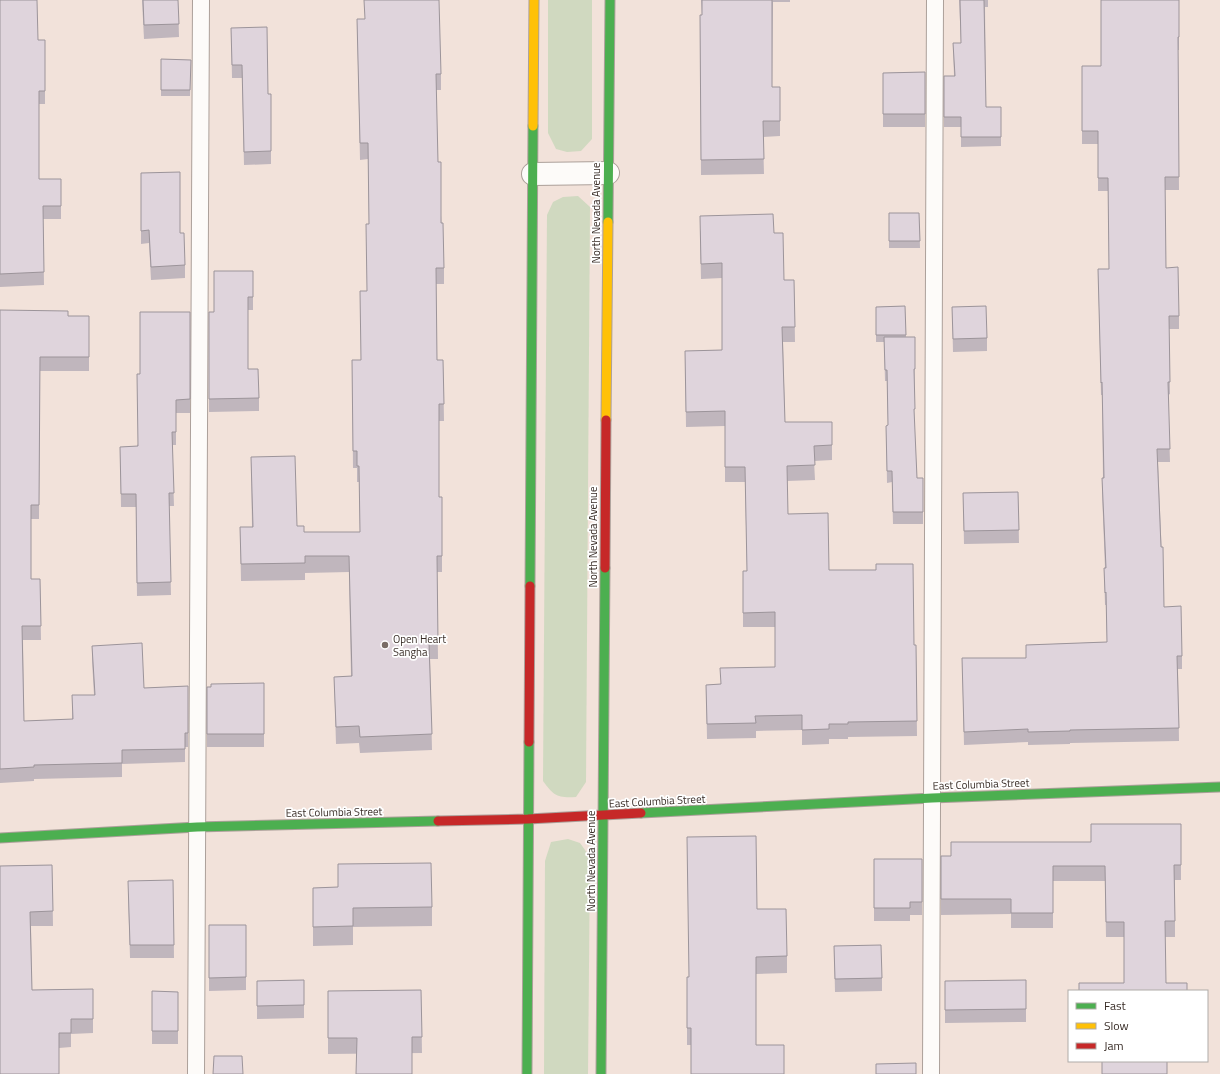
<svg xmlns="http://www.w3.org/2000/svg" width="1220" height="1074" viewBox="0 0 1220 1074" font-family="'Titillium Web',sans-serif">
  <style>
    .green { fill: #d0d9c0 }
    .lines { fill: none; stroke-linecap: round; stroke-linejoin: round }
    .lane-casing { stroke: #aca09a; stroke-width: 18 }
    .street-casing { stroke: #aca09a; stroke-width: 24 }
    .fast-casing { stroke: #aca09a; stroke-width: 11 }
    .slow-casing { stroke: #aca09a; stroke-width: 11 }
    .jam-casing { stroke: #aca09a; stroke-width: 11 }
    .lane { stroke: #fdfbf9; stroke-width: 16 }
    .street { stroke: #fdfbf9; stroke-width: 22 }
    .fast { stroke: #4caf50; stroke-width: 9 }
    .slow { stroke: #ffc107; stroke-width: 9 }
    .jam { stroke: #c62828; stroke-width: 9 }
    .wall { fill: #c0b6bd }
    .building { fill: #dfd4dc; stroke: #9c949a }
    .poi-dot { fill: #796c65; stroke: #fff; stroke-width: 1.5 }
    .labels { text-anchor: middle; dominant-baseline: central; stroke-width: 3.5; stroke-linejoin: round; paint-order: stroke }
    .street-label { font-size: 11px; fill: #382c26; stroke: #fff }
    .poi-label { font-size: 11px; fill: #382c26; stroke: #fff; text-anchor: start }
  </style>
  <rect width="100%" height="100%" fill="#f2e2da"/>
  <g class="green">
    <path d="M 548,0 L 592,0 L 592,139 L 581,151 L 567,152 L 556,149 L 548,133 Z"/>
    <path d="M 578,196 L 590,207 L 586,782 L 576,797 C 557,798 554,796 543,781 L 547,215 L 553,202 L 563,197 Z"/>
    <path d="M 568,839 L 580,843 L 590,857 L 588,1074 L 544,1074 L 545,861 L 551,842 Z"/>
  </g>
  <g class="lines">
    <defs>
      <g id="lane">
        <path d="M 196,1074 L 201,0"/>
        <path d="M 931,1074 L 935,0"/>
      </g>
      <path id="street" d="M 533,174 L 608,173"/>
      <g id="fast">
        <path d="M 608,222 L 610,0"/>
        <path d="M 530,586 L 533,126"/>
        <path d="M 641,813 L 932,798 L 1220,787"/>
        <path d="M 0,838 L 197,827 L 438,821"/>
        <path d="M 527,1074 L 529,742"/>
        <path d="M 601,1074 L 605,568"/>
      </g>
      <g id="slow">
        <path d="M 533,126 L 534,0"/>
        <path d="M 606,420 L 608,222"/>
      </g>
      <g id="jam">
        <path d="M 605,568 L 606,420"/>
        <path d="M 529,742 L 530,586"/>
        <path d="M 438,821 L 528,819 L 641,813"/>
      </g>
    </defs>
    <use href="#lane" class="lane-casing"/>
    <use href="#street" class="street-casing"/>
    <use href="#fast" class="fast-casing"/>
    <use href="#slow" class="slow-casing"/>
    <use href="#jam" class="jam-casing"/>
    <use href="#lane" class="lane"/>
    <use href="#street" class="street"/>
    <use href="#fast" class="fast"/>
    <use href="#slow" class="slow"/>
    <use href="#jam" class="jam"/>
  </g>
  <g class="wall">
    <path d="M 0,0 L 38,40 L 45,40 L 45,104 L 39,104 L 39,179 L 61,179 L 61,219 L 43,219 L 44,285 L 0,287 Z"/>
    <path d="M 142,0 L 178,0 L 179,37 L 144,39 Z"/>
    <path d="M 701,0 L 790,0 L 790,2 L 773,2 L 772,87 L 780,87 L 780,136 L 763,137 L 764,174 L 701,175 L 700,15 L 702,15 Z"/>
    <path d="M 959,0 L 988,0 L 988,7 L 985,7 L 986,107 L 1001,107 L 1001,146 L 961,147 L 961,127 L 944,127 L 944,76 L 954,76 L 953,43 L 961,43 Z"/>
    <path d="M 1179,0 L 1179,50 L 1178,50 L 1179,190 L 1165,190 L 1166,268 L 1179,316 L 1179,329 L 1169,329 L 1170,394 L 1168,395 L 1170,462 L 1158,462 L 1164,607 L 1182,656 L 1182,669 L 1178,669 L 1179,741 L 1070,743 L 1070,744 L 1028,745 L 1028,742 L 964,745 L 962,658 L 1026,658 L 1026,645 L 1107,642 L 1106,605 L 1105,605 L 1104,568 L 1105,568 L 1102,491 L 1102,478 L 1103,478 L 1102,395 L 1101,395 L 1098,269 L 1109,269 L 1108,191 L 1098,191 L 1098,144 L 1082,144 L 1082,66 L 1101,66 Z"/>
    <path d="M 357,19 L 441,74 L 441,90 L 436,90 L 438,162 L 444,268 L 444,284 L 436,284 L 437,360 L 443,360 L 444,421 L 439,421 L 439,497 L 442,497 L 442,572 L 437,572 L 438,659 L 430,659 L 432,750 L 360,753 L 359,743 L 336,744 L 334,677 L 351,676 L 349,572 L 305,573 L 305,580 L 241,581 L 240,527 L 252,527 L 251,457 L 297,526 L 304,532 L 360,532 L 359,482 L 357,482 L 357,468 L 353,468 L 352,360 L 361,360 L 367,291 L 369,224 L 368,159 L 360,160 Z"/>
    <path d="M 231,28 L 268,94 L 271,94 L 271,164 L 244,165 L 242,78 L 232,78 Z"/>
    <path d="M 161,59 L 191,60 L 190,96 L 161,96 Z"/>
    <path d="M 925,72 L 925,127 L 883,127 L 883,73 Z"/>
    <path d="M 141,173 L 180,233 L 185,265 L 185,278 L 151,280 L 149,243 L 141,244 Z"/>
    <path d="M 889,213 L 919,213 L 920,248 L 889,248 Z"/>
    <path d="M 700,231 L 774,233 L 784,280 L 794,280 L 795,342 L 783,342 L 785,422 L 832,422 L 832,460 L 814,461 L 815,480 L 787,481 L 788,514 L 829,570 L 914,645 L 916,645 L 917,736 L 848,737 L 848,739 L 829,739 L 829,744 L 802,745 L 802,730 L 756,731 L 756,738 L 707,739 L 706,685 L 720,684 L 775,667 L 775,627 L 743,627 L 743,571 L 747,571 L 745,482 L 725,482 L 725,426 L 686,427 L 685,351 L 722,350 L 722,278 L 701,279 Z"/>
    <path d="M 253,271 L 253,310 L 248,310 L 248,369 L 259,398 L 259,411 L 209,412 L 209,312 L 214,312 Z"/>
    <path d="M 905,306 L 906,337 L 915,337 L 914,421 L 917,478 L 923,512 L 923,524 L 893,524 L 892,482 L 887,483 L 886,426 L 888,425 L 887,381 L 885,381 L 884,342 L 876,342 L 876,307 Z"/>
    <path d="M 952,307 L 987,338 L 987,351 L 953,352 Z"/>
    <path d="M 0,310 L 68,316 L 89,316 L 89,371 L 40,371 L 39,519 L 31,519 L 31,579 L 40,579 L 41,640 L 23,640 L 24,721 L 72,719 L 72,695 L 94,695 L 92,660 L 92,646 L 144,688 L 188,686 L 188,747 L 185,747 L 185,762 L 122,764 L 122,777 L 34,779 L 34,781 L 0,783 Z"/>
    <path d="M 190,312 L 190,413 L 176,413 L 176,445 L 172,445 L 174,506 L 169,506 L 171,595 L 137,596 L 136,507 L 121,507 L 120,447 L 137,446 Z"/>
    <path d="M 1018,492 L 1019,543 L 964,544 L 963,493 Z"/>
    <path d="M 264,683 L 264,747 L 207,747 L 207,687 Z"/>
    <path d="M 1181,824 L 1181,880 L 1175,880 L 1175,937 L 1165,937 L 1124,983 L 1124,937 L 1106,937 L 1105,881 L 1053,881 L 1053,928 L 1011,928 L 1011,914 L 941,915 L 941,856 L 951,856 L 1091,842 Z"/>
    <path d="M 874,859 L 922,859 L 922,915 L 910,915 L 910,921 L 874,921 Z"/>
    <path d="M 338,864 L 432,907 L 432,926 L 353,927 L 353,945 L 313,946 L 313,888 L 338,887 Z"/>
    <path d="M 52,865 L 53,926 L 31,926 L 32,990 L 93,989 L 93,1033 L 71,1034 L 71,1047 L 59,1048 L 0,1074 L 0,866 Z"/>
    <path d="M 173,880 L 174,958 L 130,958 L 128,894 Z"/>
    <path d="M 757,909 L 787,956 L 787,973 L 756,974 L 691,1045 L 687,1045 L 687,977 L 689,977 Z"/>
    <path d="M 209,925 L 246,925 L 246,990 L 209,991 Z"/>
    <path d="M 834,946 L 882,978 L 882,991 L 835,992 Z"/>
    <path d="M 304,980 L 304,1018 L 257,1019 L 257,981 Z"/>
    <path d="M 1026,980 L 1026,1022 L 945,1023 L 945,981 Z"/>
    <path d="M 421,990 L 422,1053 L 328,1054 L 328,991 Z"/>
    <path d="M 152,991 L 178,992 L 178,1044 L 152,1044 Z"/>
  </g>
  <g class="building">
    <path d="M 0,0 L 37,0 L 38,40 L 45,40 L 45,91 L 39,91 L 39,179 L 61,179 L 61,206 L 43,206 L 44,272 L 0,274 Z"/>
    <path d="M 143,0 L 178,0 L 179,24 L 144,25 Z"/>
    <path d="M 364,0 L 439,0 L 441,74 L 436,74 L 438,162 L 441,162 L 441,223 L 443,223 L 444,268 L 436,268 L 437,360 L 443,360 L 444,404 L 439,404 L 439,497 L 442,497 L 442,556 L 437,556 L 438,642 L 429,643 L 432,734 L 360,737 L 359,726 L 336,727 L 334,677 L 352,676 L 349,556 L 305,556 L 305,563 L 241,564 L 240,527 L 253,527 L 251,457 L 295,456 L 297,526 L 304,526 L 304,532 L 360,532 L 359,466 L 357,466 L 357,451 L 353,451 L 352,360 L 361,360 L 360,291 L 367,291 L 366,224 L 369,224 L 368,143 L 360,143 L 357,19 L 365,19 Z"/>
    <path d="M 702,0 L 772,0 L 772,87 L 780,87 L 780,121 L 763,121 L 764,159 L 701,160 L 700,15 L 702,15 Z"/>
    <path d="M 960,0 L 984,0 L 986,107 L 1001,107 L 1001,137 L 961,137 L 961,117 L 944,117 L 944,76 L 955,76 L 953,43 L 961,43 Z"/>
    <path d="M 1101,0 L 1179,0 L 1179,37 L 1178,37 L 1179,177 L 1165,177 L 1166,268 L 1178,267 L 1179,316 L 1169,316 L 1170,382 L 1168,382 L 1170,449 L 1157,449 L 1161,547 L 1163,547 L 1164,607 L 1181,606 L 1182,656 L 1177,656 L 1179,728 L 1070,730 L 1070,731 L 1028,732 L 1028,729 L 964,732 L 962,658 L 1026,658 L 1026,645 L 1107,642 L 1106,592 L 1105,593 L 1104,568 L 1106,568 L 1102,478 L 1104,478 L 1102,382 L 1101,383 L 1098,269 L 1109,269 L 1108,178 L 1098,178 L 1098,131 L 1082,131 L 1082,66 L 1101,66 Z"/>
    <path d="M 267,27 L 268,94 L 271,94 L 271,151 L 244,152 L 242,65 L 232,65 L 231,28 Z"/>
    <path d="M 161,59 L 191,60 L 190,90 L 161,90 Z"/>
    <path d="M 925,72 L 925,114 L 883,114 L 883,73 Z"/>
    <path d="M 180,172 L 180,233 L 184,233 L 185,265 L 151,267 L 149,230 L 141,231 L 141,173 Z"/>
    <path d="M 889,213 L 919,213 L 920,241 L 889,241 Z"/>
    <path d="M 773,214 L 774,233 L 783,233 L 784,280 L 794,280 L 795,327 L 782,327 L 785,422 L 832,422 L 832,445 L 814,446 L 815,465 L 787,466 L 788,514 L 828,513 L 829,570 L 876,570 L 876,564 L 913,564 L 914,645 L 916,645 L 917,721 L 848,722 L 848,724 L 829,724 L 829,729 L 802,730 L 802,715 L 755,716 L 756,723 L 707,724 L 706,685 L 721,684 L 720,668 L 775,667 L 775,612 L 743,613 L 743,571 L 747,571 L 745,467 L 725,467 L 725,411 L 686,412 L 685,351 L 722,350 L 722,263 L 701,264 L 700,216 Z"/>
    <path d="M 214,271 L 253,271 L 253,297 L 248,297 L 248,369 L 258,369 L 259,398 L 209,399 L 209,312 L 214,312 Z"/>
    <path d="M 905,306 L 906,335 L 876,335 L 876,307 Z"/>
    <path d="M 986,306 L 987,338 L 953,339 L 952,307 Z"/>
    <path d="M 0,310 L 68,311 L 68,316 L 89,316 L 89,357 L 40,357 L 39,505 L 31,505 L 31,579 L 40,579 L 41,626 L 22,626 L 24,721 L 73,719 L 72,695 L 95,695 L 92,646 L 142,643 L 144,688 L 188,686 L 188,733 L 185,733 L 185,749 L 122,750 L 122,763 L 34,765 L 34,767 L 0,769 Z"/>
    <path d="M 140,312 L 190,312 L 190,399 L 176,400 L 176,432 L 172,432 L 174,493 L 169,493 L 171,582 L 137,583 L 136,494 L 121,494 L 120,447 L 138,446 L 137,374 L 140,374 Z"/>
    <path d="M 884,337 L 915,337 L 915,369 L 914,369 L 915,409 L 914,409 L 917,478 L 923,478 L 923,512 L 893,512 L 892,471 L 887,471 L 886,426 L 888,425 L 887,370 L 885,370 Z"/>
    <path d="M 1018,492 L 1019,530 L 964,531 L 963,493 Z"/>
    <path d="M 264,683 L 264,734 L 207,734 L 207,687 L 211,687 L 211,684 Z"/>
    <path d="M 1091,824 L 1181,824 L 1181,865 L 1174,865 L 1175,921 L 1165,921 L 1166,983 L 1187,983 L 1187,991 L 1079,991 L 1079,983 L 1124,983 L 1124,922 L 1106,922 L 1105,866 L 1053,866 L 1053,913 L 1011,913 L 1011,899 L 941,899 L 941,856 L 951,856 L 951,842 L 1091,842 Z"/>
    <path d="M 756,836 L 757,909 L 786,909 L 787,956 L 756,957 L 756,1045 L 784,1045 L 784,1074 L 691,1074 L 691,1028 L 687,1028 L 687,977 L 689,977 L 687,837 Z"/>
    <path d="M 874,859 L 922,859 L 922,902 L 910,902 L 910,908 L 874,908 Z"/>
    <path d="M 431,863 L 432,907 L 353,908 L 353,926 L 313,927 L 313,888 L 338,887 L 338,864 Z"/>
    <path d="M 52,865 L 53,911 L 30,912 L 32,990 L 93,989 L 93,1019 L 71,1019 L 71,1033 L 59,1033 L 59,1074 L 0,1074 L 0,866 Z"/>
    <path d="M 173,880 L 174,945 L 130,945 L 128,881 Z"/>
    <path d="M 209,925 L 246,925 L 246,977 L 209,978 Z"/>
    <path d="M 881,945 L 882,978 L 835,979 L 834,946 Z"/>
    <path d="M 304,980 L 304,1005 L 257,1006 L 257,981 Z"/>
    <path d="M 1026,980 L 1026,1009 L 945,1010 L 945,981 Z"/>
    <path d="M 421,990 L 422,1037 L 412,1037 L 412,1074 L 356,1074 L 357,1038 L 328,1038 L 328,991 Z"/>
    <path d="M 152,991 L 178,992 L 178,1031 L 152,1031 Z"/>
    <path d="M 214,1056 L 242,1056 L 243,1074 L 213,1074 Z"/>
    <rect x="1102" y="1061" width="65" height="13"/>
    <path d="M 916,1063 L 916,1074 L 876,1074 L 876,1064 Z"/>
  </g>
  <circle class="poi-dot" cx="385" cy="645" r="4"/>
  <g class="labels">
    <g class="street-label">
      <text transform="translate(596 213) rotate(-90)">North Nevada Avenue</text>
      <text transform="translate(593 537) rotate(-90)">North Nevada Avenue</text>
      <text transform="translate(981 784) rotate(-2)">East Columbia Street</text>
      <text transform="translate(657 801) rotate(-3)">East Columbia Street</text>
      <text transform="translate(334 812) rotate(-1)">East Columbia Street</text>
      <text transform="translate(591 861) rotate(-90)">North Nevada Avenue</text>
    </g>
    <g class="poi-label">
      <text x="393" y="639">Open Heart<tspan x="393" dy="13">Sangha</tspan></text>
    </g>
  </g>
  <rect x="1068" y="990" width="140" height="72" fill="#ffffff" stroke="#afaba8"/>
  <rect x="1076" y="1003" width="20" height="6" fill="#4caf50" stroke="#afaba8"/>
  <text x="1104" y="1010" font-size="12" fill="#382c26">Fast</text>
  <rect x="1076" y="1023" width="20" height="6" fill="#ffc107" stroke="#afaba8"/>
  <text x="1104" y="1030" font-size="12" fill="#382c26">Slow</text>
  <rect x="1076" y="1043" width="20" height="6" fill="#c62828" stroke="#afaba8"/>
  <text x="1104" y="1050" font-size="12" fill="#382c26">Jam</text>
</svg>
